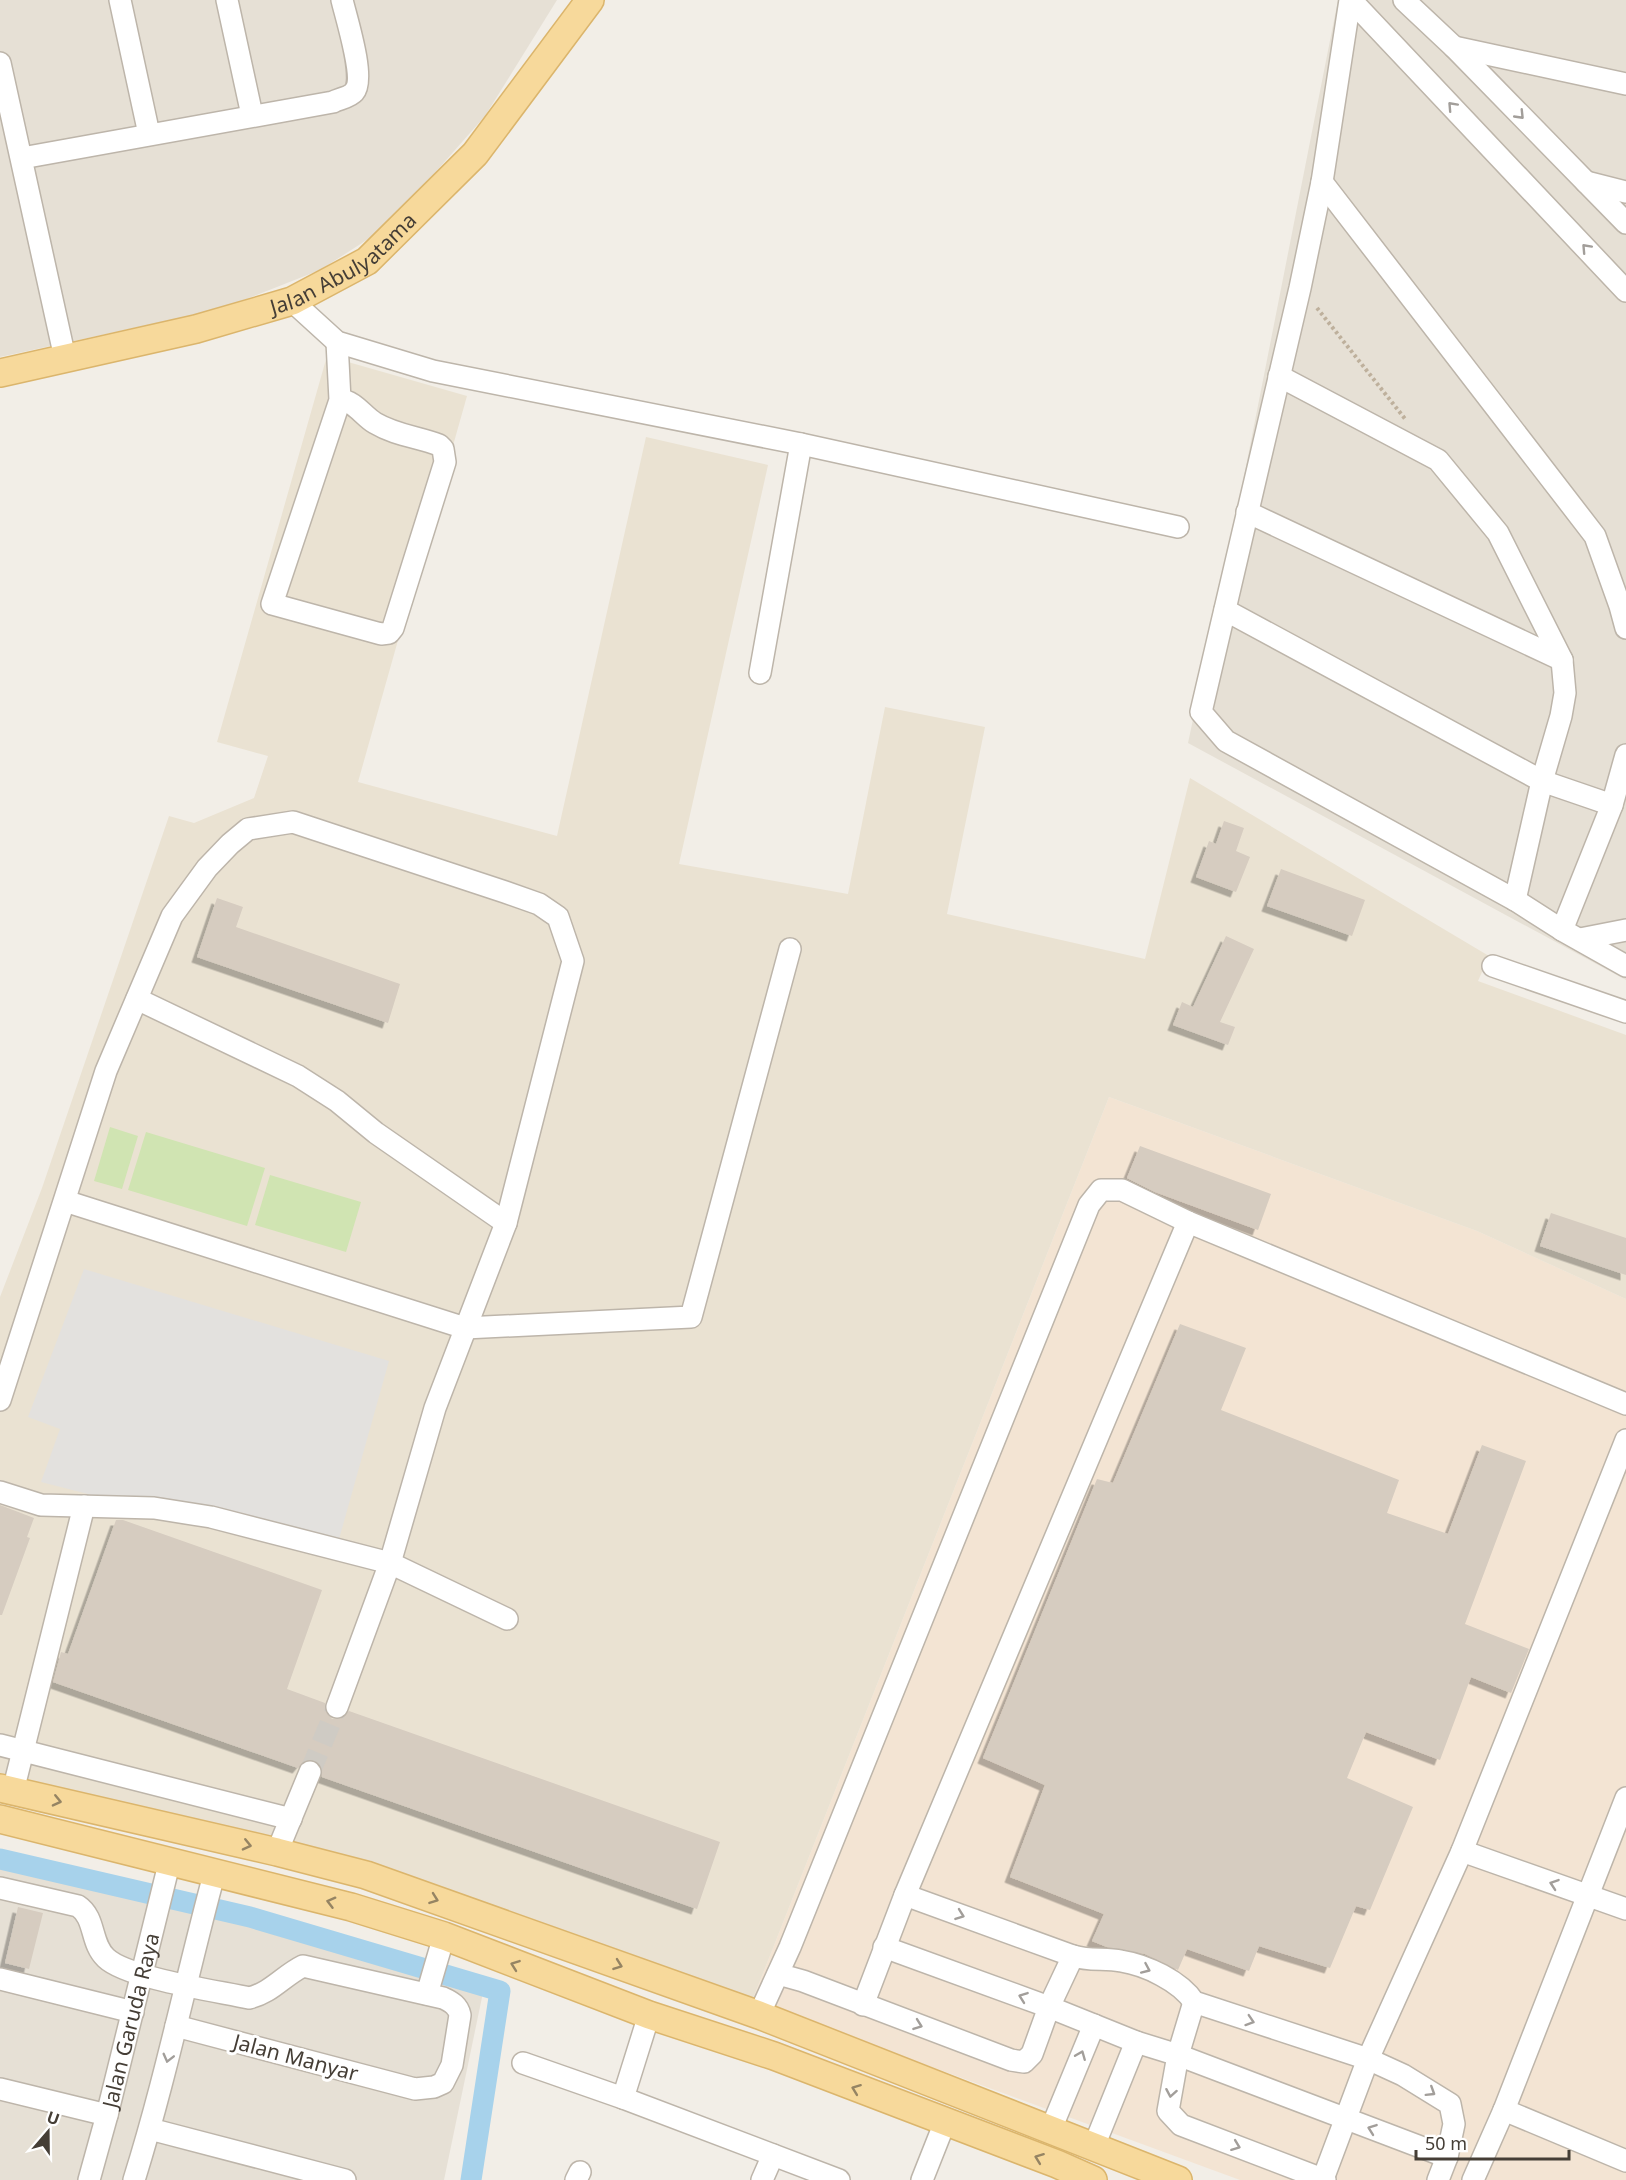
<svg xmlns="http://www.w3.org/2000/svg" width="1626" height="2180" viewBox="0 0 1626 2180" font-family="'Noto Sans',sans-serif">
  <style>
    .residential { fill: #e6e0d5 }
    .commercial { fill: #f3e4d3 }
    .education { fill: #eae2d2 }
    .green { fill: #d0e4b2 }
    .parking { fill: #e3e1de }
    .lines { fill: none; stroke-linecap: round; stroke-linejoin: round }
    .canal { stroke: #a7d2eb; stroke-width: 21 }
    .building { fill: #d6ccc0; filter: url(#shadow) }
    .minor-tunnel { stroke: #cfcbc4; stroke-width: 21; stroke-dasharray: 21 10; stroke-linecap: butt }
    .minor-casing { stroke: #bdb5aa; stroke-width: 24 }
    .major-casing { stroke: #dbb56c; stroke-width: 30 }
    .path { stroke: #beb09c; stroke-width: 4; stroke-dasharray: 3 3; stroke-linecap: butt }
    .minor { stroke: #fff; stroke-width: 21 }
    .major { stroke: #f7d99b; stroke-width: 27 }
    .oneway { stroke: #a29e9a }
    .oneway2 { stroke: #958463 }
    .labels { text-anchor: middle; dominant-baseline: central; stroke-width: 6; stroke-linejoin: round; paint-order: stroke }
    .street-label { font-size: 21px; fill: #453e36; stroke: #fff }
  </style>
  <defs>
    <filter id="shadow"><feDropShadow dx="-5.5" dy="5.5" stdDeviation="0" flood-color="#0004"/></filter>
  </defs>
  <rect width="100%" height="100%" fill="#f2eee7"/>
  <g class="residential">
    <path d="M 0,0 L 557,0 L 485,116 L 387,227 L 320,270 L 221,309 L 0,357 Z"/>
    <path d="M 1338,0 L 1626,0 L 1626,980 L 1188,743 L 1234,527 Z"/>
    <path d="M 0,1855 L 486,1978 L 444,2180 L 0,2180 Z"/>
  </g>
  <path class="commercial" d="M 1109,1097 L 1477,1231 L 1626,1299 L 1626,2180 L 1240,2180 L 752,2001 Z"/>
  <path class="education" d="M 327,356 L 467,396 L 358,782 L 557,836 L 646,437 L 768,465 L 679,864 L 848,894 L 885,707 L 985,727 L 947,914 L 1145,959 L 1190,778 L 1489,956 L 1478,981 L 1626,1035 L 1626,1299 L 1477,1231 L 1109,1097 L 752,2001 L 416,1878 L 0,1775 L 0,1297 L 42,1188 L 169,816 L 194,823 L 254,798 L 268,756 L 217,742 Z"/>
  <g class="green">
    <path d="M 110,1127 L 138,1136 L 122,1189 L 94,1181 Z"/>
    <path d="M 146,1132 L 265,1168 L 247,1226 L 128,1190 Z"/>
    <path d="M 270,1175 L 361,1202 L 346,1252 L 255,1225 Z"/>
  </g>
  <path class="parking" d="M 84,1269 L 389,1361 L 334,1557 L 41,1482 L 60,1429 L 28,1417 Z"/>
  <g class="lines">
    <path class="canal" d="M 0,1859 L 250,1917 L 500,1991 L 471,2180"/>
  </g>
  <g class="building">
    <path d="M 1224,821 L 1244,828 L 1236,851 L 1250,857 L 1236,892 L 1196,877 L 1209,841 L 1216,844 Z"/>
    <path d="M 1281,869 L 1365,900 L 1352,936 L 1267,906 Z"/>
    <path d="M 217,898 L 243,907 L 236,927 L 400,984 L 388,1023 L 197,957 Z"/>
    <path d="M 1226,936 L 1254,949 L 1220,1022 L 1235,1027 L 1228,1045 L 1173,1025 L 1182,1002 L 1193,1007 Z"/>
    <path d="M 1140,1146 L 1271,1194 L 1258,1230 L 1155,1192 L 1127,1178 Z"/>
    <path d="M 1551,1213 L 1626,1238 L 1626,1275 L 1540,1246 Z"/>
    <path d="M 1180,1324 L 1246,1348 L 1221,1410 L 1399,1480 L 1387,1513 L 1448,1534 L 1482,1445 L 1526,1461 L 1465,1624 L 1529,1649 L 1511,1693 L 1471,1677 L 1440,1760 L 1366,1732 L 1347,1778 L 1413,1807 L 1370,1910 L 1356,1906 L 1330,1968 L 1259,1946 L 1249,1971 L 1187,1949 L 1178,1970 L 1145,1954 L 1107,1947 L 1092,1941 L 1104,1914 L 1010,1877 L 1045,1785 L 983,1758 L 1097,1479 L 1113,1483 Z"/>
    <path d="M 0,1505 L 34,1518 L 27,1537 L 30,1538 L 2,1615 L 0,1615 Z"/>
    <path d="M 116,1520 L 123,1520 L 322,1590 L 287,1689 L 325,1703 L 325,1710 L 332,1719 L 340,1719 L 349,1711 L 720,1842 L 697,1909 L 322,1777 L 320,1765 L 314,1760 L 303,1762 L 298,1768 L 53,1682 L 61,1652 L 68,1654 Z"/>
    <path d="M 18,1907 L 43,1913 L 29,1969 L 5,1963 Z"/>
  </g>
  <g class="lines">
    <path class="minor-tunnel" d="M 310,1772 L 337,1707"/>
    <defs>
      <g id="minor">
        <path d="M 120,0 L 149,134"/>
        <path d="M 227,0 L 252,115"/>
        <path d="M 1350,0 L 1322,182 L 1300,288 L 1201,712 L 1226,741 L 1515,900 L 1562,930 L 1626,966"/>
        <path d="M 1351,0 L 1626,291"/>
        <path d="M 1404,0 L 1454,47 L 1626,223"/>
        <path d="M 1454,47 L 1626,84"/>
        <path d="M 0,63 L 65,358"/>
        <path d="M 22,158 L 333,102 C 339,99 350,97 354,92 C 366,80 346,17 342,0"/>
        <path d="M 1322,182 L 1595,536 L 1620,606 L 1626,628"/>
        <path d="M 1586,182 L 1626,192"/>
        <path d="M 292,301 L 337,342 L 433,371 L 801,444 L 1178,527"/>
        <path d="M 337,342 L 340,400 L 272,604 L 381,634 L 389,633 L 393,628 L 445,462 L 443,449 L 439,445 C 418,437 395,435 375,423 C 363,416 355,401 340,400"/>
        <path d="M 1279,376 L 1438,460 L 1498,533 L 1562,660 L 1565,693 L 1561,716 L 1542,781 L 1515,900"/>
        <path d="M 1247,512 L 1562,660"/>
        <path d="M 1225,610 L 1542,781 L 1612,805"/>
        <path d="M 760,673 L 801,444"/>
        <path d="M 1562,930 L 1612,805 L 1626,755"/>
        <path d="M 1580,939 L 1626,930"/>
        <path d="M 1493,966 L 1626,1012"/>
        <path d="M 137,999 L 298,1076 L 337,1101 L 376,1133 L 506,1223"/>
        <path d="M 65,1201 L 465,1328 L 691,1317 L 790,949"/>
        <path d="M 0,1400 L 106,1071 L 172,916 L 207,868 L 230,844 L 248,829 L 293,822 L 505,892 L 539,904 L 558,917 L 573,961 L 506,1223 L 435,1408 L 390,1563 L 337,1707"/>
        <path d="M 0,1492 L 41,1505 L 154,1508 L 211,1517 L 390,1563 L 507,1619"/>
        <path d="M 0,1745 L 291,1819"/>
        <path d="M 13,1791 L 84,1506"/>
        <path d="M 1462,1851 L 1626,1909"/>
        <path d="M 277,1852 L 310,1772"/>
        <path d="M 0,1888 L 78,1906 C 96,1918 90,1943 106,1958 C 127,1978 217,1991 249,1998 C 271,1993 283,1976 303,1966 L 443,1998 C 452,2002 458,2006 460,2015 L 452,2065 L 443,2083 L 434,2087 L 415,2089 L 176,2026"/>
        <path d="M 905,1895 L 1073,1956 C 1089,1961 1105,1958 1121,1961 C 1146,1965 1180,1981 1194,2002 L 1368,2059 L 1403,2075 L 1450,2104 L 1454,2124 L 1447,2157 L 1438,2180"/>
        <path d="M 884,1947 L 1049,2007 L 1136,2042 L 1178,2055 L 1447,2157"/>
        <path d="M 778,1974 L 803,1981 L 1011,2060 L 1024,2062 L 1032,2054 L 1049,2007 L 1073,1956"/>
        <path d="M 0,1979 L 133,2012"/>
        <path d="M 427,1994 L 444,1936"/>
        <path d="M 1194,2002 L 1178,2055 L 1168,2111 L 1181,2125 L 1325,2180"/>
        <path d="M 863,2005 L 905,1895 L 1188,1222 L 1626,1404"/>
        <path d="M 759,2015 L 790,1947 L 1089,1205 L 1101,1190 L 1122,1190 L 1188,1222"/>
        <path d="M 523,2063 L 623,2098 L 839,2180"/>
        <path d="M 0,2089 L 107,2115"/>
        <path d="M 623,2098 L 649,2015"/>
        <path d="M 1504,2110 L 1626,2161"/>
        <path d="M 150,2129 L 345,2180"/>
        <path d="M 1051,2129 L 1094,2025"/>
        <path d="M 1094,2146 L 1136,2042"/>
        <path d="M 1323,2179 L 1368,2059 L 1462,1851 L 1626,1440"/>
        <path id="s1" d="M 89,2180 L 107,2115 L 170,1860"/>
        <path d="M 134,2180 C 166,2078 187,1974 215,1871"/>
        <path d="M 576,2180 L 580,2172"/>
        <path d="M 762,2180 L 773,2155"/>
        <path d="M 922,2180 L 945,2122"/>
        <path d="M 1473,2180 L 1504,2110 L 1626,1798"/>
      </g>
      <g id="major">
        <path id="s2" d="M 0,373 L 196,329 L 292,301 L 367,261 L 475,154 L 590,0"/>
        <path d="M 0,1788 L 277,1852 L 366,1875 L 759,2015 L 1178,2180"/>
        <path d="M 0,1819 L 351,1907 L 444,1936 L 649,2015 L 774,2056 L 1057,2164 L 1093,2180"/>
      </g>
    </defs>
    <use href="#minor" class="minor-casing"/>
    <use href="#major" class="major-casing"/>
    <path class="path" d="M 1317,308 L 1406,420"/>
    <use href="#minor" class="minor"/>
    <use href="#major" class="major"/>
  </g>
  <defs><path id="oneway-chevron" d="M-2-3.5L2.5 0L-2 3.5" fill="none" stroke-width="1.6" stroke-linecap="round" stroke-linejoin="round" transform="scale(1.5)"/></defs>
  <g class="oneway">
    <use href="#oneway-chevron" transform="translate(1452 106) rotate(-133)"/>
    <use href="#oneway-chevron" transform="translate(1520 115) rotate(46)"/>
    <use href="#oneway-chevron" transform="translate(1586 248) rotate(-133)"/>
    <use href="#oneway-chevron" transform="translate(1554 1884) rotate(-161)"/>
    <use href="#oneway-chevron" transform="translate(960 1915) rotate(20)"/>
    <use href="#oneway-chevron" transform="translate(1146 1969) rotate(24)"/>
    <use href="#oneway-chevron" transform="translate(1023 1997) rotate(-160)"/>
    <use href="#oneway-chevron" transform="translate(1250 2021) rotate(18)"/>
    <use href="#oneway-chevron" transform="translate(918 2025) rotate(20)"/>
    <use href="#oneway-chevron" transform="translate(1081 2055) rotate(-68)"/>
    <use href="#oneway-chevron" transform="translate(168 2058) rotate(104)"/>
    <use href="#oneway-chevron" transform="translate(1431 2092) rotate(32)"/>
    <use href="#oneway-chevron" transform="translate(1171 2093) rotate(100)"/>
    <use href="#oneway-chevron" transform="translate(1372 2129) rotate(-160)"/>
    <use href="#oneway-chevron" transform="translate(1236 2146) rotate(21)"/>
  </g>
  <g class="oneway2">
    <use href="#oneway-chevron" transform="translate(57 1801) rotate(13)"/>
    <use href="#oneway-chevron" transform="translate(247 1845) rotate(13)"/>
    <use href="#oneway-chevron" transform="translate(434 1899) rotate(20)"/>
    <use href="#oneway-chevron" transform="translate(331 1902) rotate(-165)"/>
    <use href="#oneway-chevron" transform="translate(515 1965) rotate(-160)"/>
    <use href="#oneway-chevron" transform="translate(618 1965) rotate(20)"/>
    <use href="#oneway-chevron" transform="translate(856 2089) rotate(-159)"/>
    <use href="#oneway-chevron" transform="translate(1039 2158) rotate(-159)"/>
  </g>
  <g class="labels">
    <g class="street-label">
      <text stroke="none"><textPath href="#s2" startOffset="364">Jalan Abulyatama</textPath></text>
      <text stroke="none"><textPath href="#s1" startOffset="165">Jalan Garuda Raya</textPath></text>
      <text transform="translate(296 2057) rotate(15)">Jalan Manyar</text>
    </g>
  </g>
  <g transform="translate(48 2132) rotate(20)" stroke="#ffffff" stroke-width="4.5" paint-order="stroke">
  <path d="M0-4.5L10 22L0 15L-10 22Z" fill="#453e36"/>
  <text y="-9" font-size="16" font-weight="bold" text-anchor="middle" fill="#453e36">U</text>
  </g>
  <path d="M1416 2150v9h153v-9" fill="none" stroke="#453e36" stroke-width="3"/>
  <text x="1425" y="2150" font-size="18" fill="#453e36" stroke="#ffffff" stroke-width="4.5" paint-order="stroke">50 m</text>
</svg>
